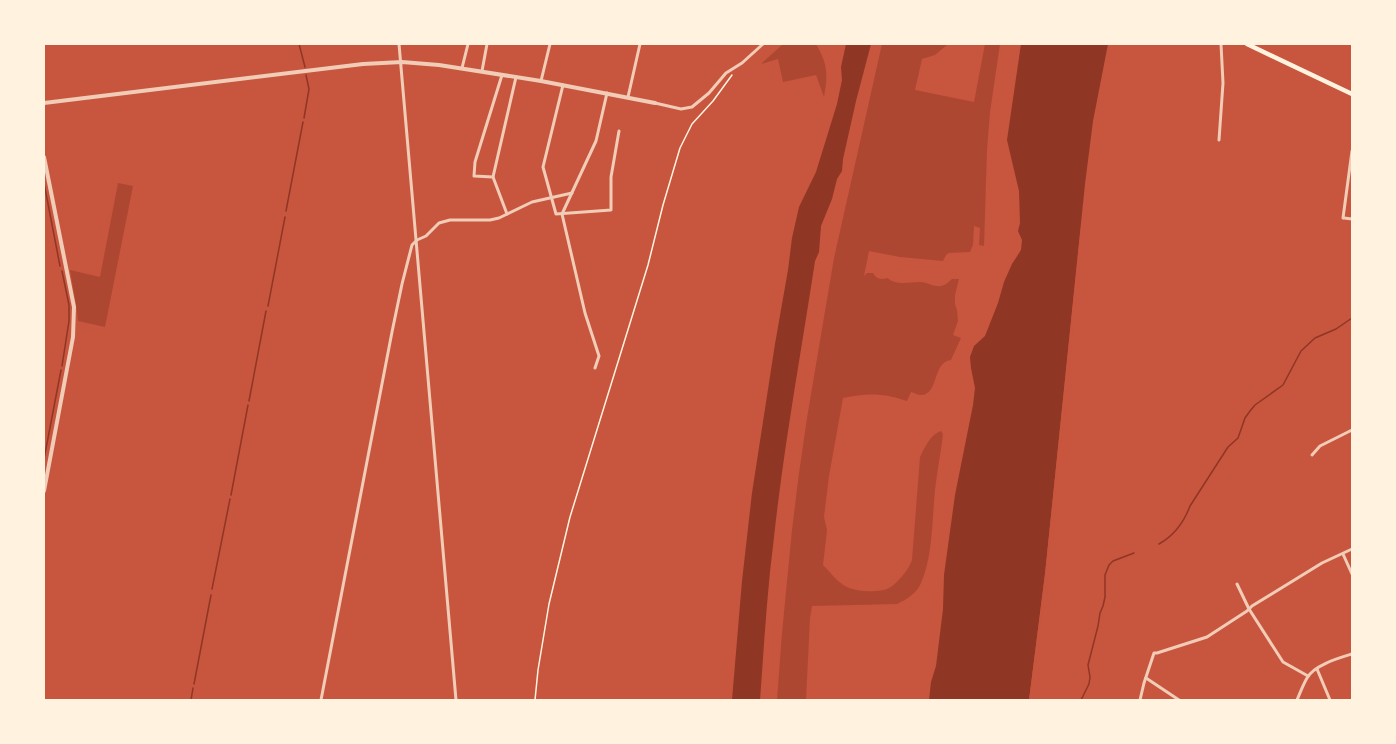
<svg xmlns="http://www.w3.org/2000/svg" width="1396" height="744" viewBox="0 0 1396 744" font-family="Helvetica,sans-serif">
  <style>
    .green { fill: #ae4732 }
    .water { fill: #8f3625 }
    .pier { fill: #c8553d }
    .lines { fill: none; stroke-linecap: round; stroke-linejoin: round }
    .stream { stroke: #8f3625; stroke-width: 1.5 }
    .path { stroke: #fff3e0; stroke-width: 1.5 }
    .minor { stroke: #f1ccb7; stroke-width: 3 }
    .tertiary { stroke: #f1ccb7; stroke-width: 4 }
    .secondary { stroke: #fff3e0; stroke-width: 4.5 }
  </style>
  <rect width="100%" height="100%" fill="#c8553d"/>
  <g class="green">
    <path d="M 783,44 L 816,44 C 828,65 828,73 824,97 L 816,75 L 783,82 L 778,59 L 761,64 Z"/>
    <path d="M 882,44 L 948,44 L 935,55 L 922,59 L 915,90 L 974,102 L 985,44 L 1000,44 L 990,112 L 987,150 L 984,246 L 979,245 L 980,228 L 974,226 L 973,245 L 970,252 L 949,253 L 946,255 L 943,261 L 900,257 L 869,251 L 864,276 L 867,273 L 873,273 C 877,279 880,280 887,278 C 898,286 908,282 920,282 C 928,282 936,289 944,285 C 947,284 949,281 952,279 L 959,279 L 955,295 L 955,304 L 957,310 L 958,321 L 953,335 L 961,338 L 951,360 C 932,362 939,395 921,395 C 918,395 915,393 911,392 L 907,401 C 883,393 867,393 843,398 L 829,476 L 824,517 L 827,530 L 823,565 C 830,572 838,583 847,587 C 857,592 880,593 889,588 C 898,583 909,569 912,560 L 920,457 C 925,447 930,435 941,431 L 943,434 C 941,453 937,471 935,490 C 932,519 933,556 921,583 C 917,593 906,600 897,604 L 812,606 L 810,618 L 806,700 L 777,700 L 782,633 L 792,530 L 799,473 L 807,418 L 834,258 Z"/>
    <path d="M 118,183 L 133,186 L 105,327 L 78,321 L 77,311 L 70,270 L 100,277 Z"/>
  </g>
  <g class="water">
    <path d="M 846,44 L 871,44 L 856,101 L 843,159 L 842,171 L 837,179 L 832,199 L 821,226 L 819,252 L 815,261 C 801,353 784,445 774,537 C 767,591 764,646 760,700 L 732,700 L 742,581 L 752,493 L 775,344 L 788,270 L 792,238 L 799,207 L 816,172 L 837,104 L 842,80 L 841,67 Z"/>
    <path d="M 1021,44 L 1108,44 L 1093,121 L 1085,184 L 1045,574 L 1029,700 L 929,700 L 931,682 L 936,666 L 943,609 L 944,575 L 955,495 L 973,405 L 975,388 L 971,368 L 970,357 L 974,346 L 985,336 L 998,303 L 1004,282 L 1012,264 L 1021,250 L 1022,240 L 1018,231 L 1020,223 L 1019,191 L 1007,140 Z"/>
  </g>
  <path class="pier" d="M 1081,226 L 1084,227 L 1047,574 L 1032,700 L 1029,700 L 1045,574 Z"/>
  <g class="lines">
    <g class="stream">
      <path d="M 299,44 L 305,67"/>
      <path d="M 304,118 L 309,89 L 306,75"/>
      <path d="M 44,183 L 60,266"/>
      <path d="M 286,211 L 303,122"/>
      <path d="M 62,271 L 69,305 L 69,321 L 62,366"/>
      <path d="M 268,306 L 285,217"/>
      <path d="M 249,401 L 266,311"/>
      <path d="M 44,459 L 61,370"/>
      <path d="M 44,464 L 44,463"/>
      <path d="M 231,495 L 248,405"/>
      <path d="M 1159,544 C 1175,535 1184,522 1190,506 L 1228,447 L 1238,438 L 1245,418 L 1250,411 L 1255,405 L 1283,385 L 1301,351 L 1315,338 L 1336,329 L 1352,318"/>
      <path d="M 212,589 L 230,499"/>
      <path d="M 194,684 L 211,595"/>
      <path d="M 191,700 L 193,688"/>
      <path d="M 1081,700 L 1089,684 L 1090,677 L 1088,665 L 1098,626 L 1100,613 L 1103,606 L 1105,597 L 1105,575 L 1109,565 L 1113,561 L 1134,553"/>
    </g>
    <path class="path" d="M 535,700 L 538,670 L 549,604 L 570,517 L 648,265 L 663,205 L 680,148 L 692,124 L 713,101 L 732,75"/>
    <g class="minor">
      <path d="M 399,44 L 456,700"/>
      <path d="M 462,68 L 468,44"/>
      <path d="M 482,71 L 487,44"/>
      <path d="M 541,81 L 550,44"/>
      <path d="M 563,85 L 543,167 L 556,214 L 611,210 L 611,177 L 619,131"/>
      <path d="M 628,97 L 640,44"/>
      <path d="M 655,103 L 681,109 L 692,107 L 709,93 L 726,73 L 742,63 L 763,44"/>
      <path d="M 1219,140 L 1223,83 L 1221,44"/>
      <path d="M 493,177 L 474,176 L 475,162 L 502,75"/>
      <path d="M 507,214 L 493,177 L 516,77"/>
      <path d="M 1343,218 L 1352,151"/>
      <path d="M 1344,218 L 1352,219"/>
      <path d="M 595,368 L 599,356 L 585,313 L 562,214 L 596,141 L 607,93"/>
      <path d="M 1312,455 L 1320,446 L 1352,430"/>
      <path d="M 1343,554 L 1352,574"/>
      <path d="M 1237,584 L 1249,609 L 1283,662 L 1308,676"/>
      <path d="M 1317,669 L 1330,700"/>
      <path d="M 1146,678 L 1179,700"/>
      <path d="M 321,700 L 392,332 L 402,284 L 412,245 L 417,240 L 426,236 L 439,223 L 450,220 L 490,220 L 499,218 L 532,202 L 572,193"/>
      <path d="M 1140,700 L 1144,683 L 1154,653 L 1157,653 L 1207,637 L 1247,611 L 1252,606 L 1322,563 L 1352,549"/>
      <path d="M 1297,700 C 1300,693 1303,685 1307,678 C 1314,665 1339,658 1352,654"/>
    </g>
    <g class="tertiary">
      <path d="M 44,103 L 363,64 L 402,62 L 439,65 L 541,81 L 655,103"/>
      <path d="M 44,157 L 74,307 L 73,337 L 44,491"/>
    </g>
    <path class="secondary" d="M 1247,44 L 1352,94"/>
  </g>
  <rect width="1396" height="744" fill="none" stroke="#fff3e0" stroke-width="90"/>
</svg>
